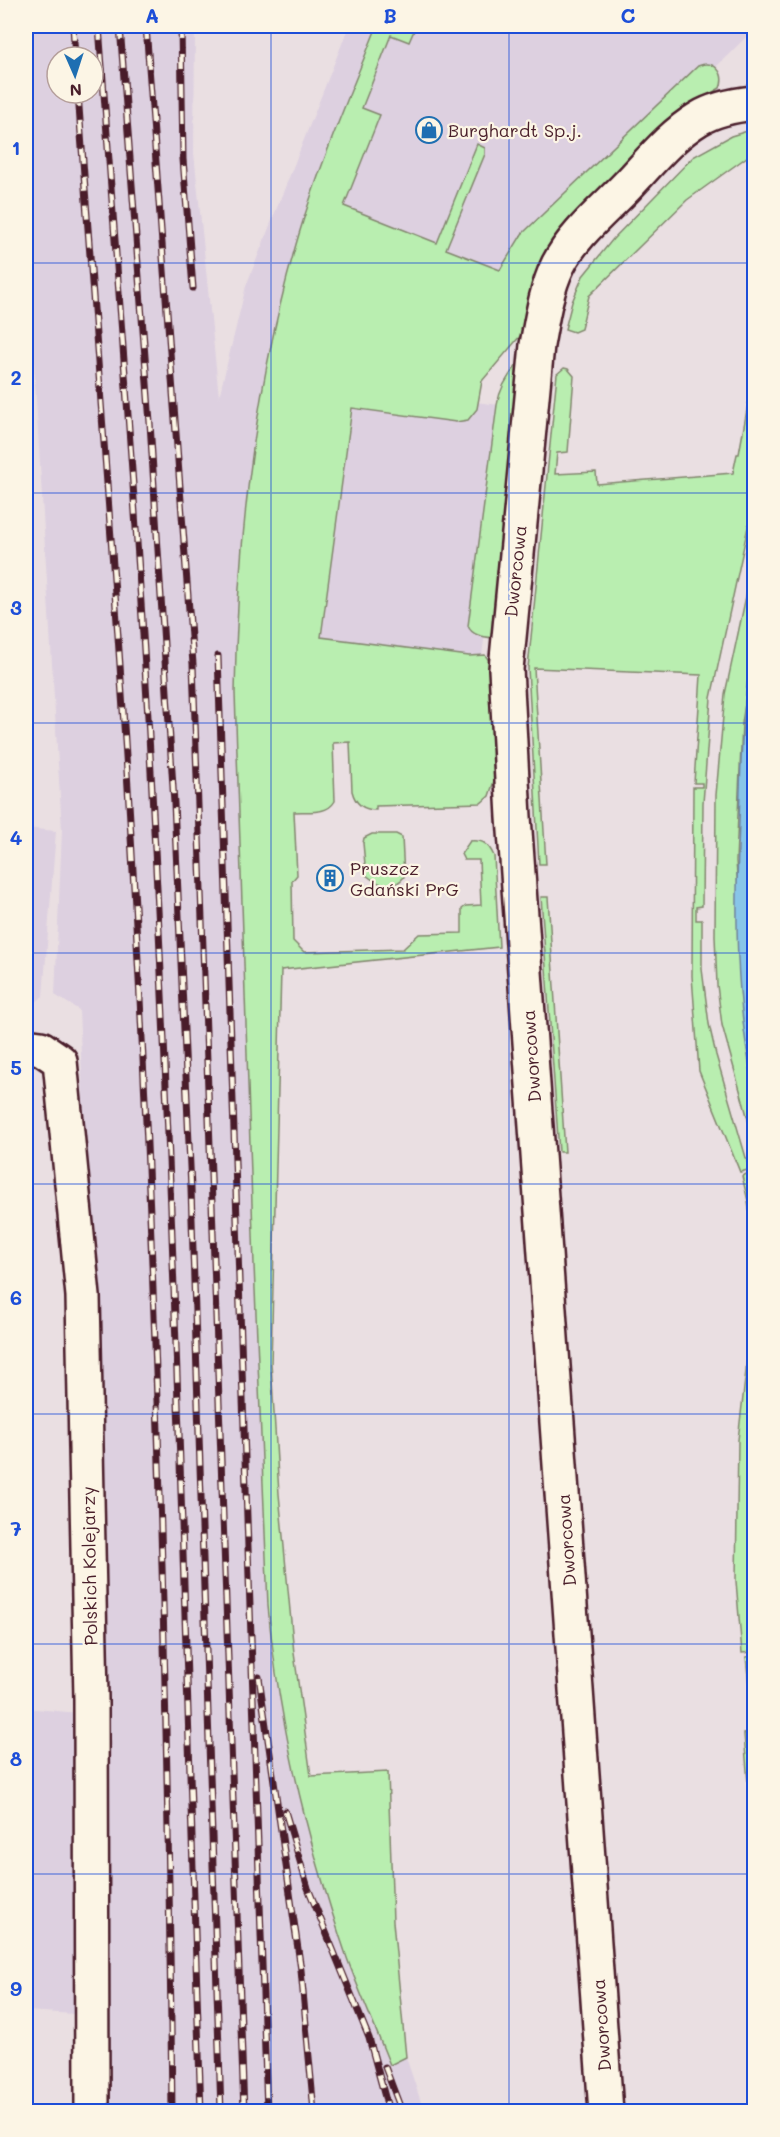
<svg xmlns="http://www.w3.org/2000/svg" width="780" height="2137" viewBox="0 0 780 2137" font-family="Mali,sans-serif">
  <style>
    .built { fill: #ddd0e0; fill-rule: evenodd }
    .green { fill: #b9eeb0; stroke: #82866e; stroke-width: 1.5 }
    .water { fill: #88c5e8; stroke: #6f839c; stroke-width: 1.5 }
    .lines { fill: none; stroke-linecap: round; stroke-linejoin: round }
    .minor-casing { stroke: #4a1f2b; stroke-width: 38 }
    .minor { stroke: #fcf5e5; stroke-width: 33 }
    .rail-casing { stroke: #4a1f2b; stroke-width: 7 }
    .rail { stroke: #fcf5e5; stroke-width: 4.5; stroke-dasharray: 14; stroke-linecap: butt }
    .grid { fill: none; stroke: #1d4ed8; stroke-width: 1.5; stroke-opacity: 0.55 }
    .labels { text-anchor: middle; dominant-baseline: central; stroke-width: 4.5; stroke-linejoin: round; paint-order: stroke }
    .poi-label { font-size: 18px; fill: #4a1f2b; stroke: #fcf5e5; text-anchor: start }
    .street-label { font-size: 18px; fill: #4a1f2b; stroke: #fcf5e5 }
    .neatline { fill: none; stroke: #1d4ed8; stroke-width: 2 }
    .grid-label { font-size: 20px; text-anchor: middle; font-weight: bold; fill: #1d4ed8 }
  </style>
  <rect width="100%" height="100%" fill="#eadfe2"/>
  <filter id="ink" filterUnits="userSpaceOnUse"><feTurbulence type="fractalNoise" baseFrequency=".0167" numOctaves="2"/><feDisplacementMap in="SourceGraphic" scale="12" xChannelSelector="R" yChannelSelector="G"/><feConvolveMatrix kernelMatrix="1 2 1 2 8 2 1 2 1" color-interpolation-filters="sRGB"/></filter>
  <g filter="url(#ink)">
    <g class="built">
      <path d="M 26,26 L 195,26 L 194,153 L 219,397 L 246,286 L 349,26 L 754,26 L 754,29 L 716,67 L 407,393 L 514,407 L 480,671 L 302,664 L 266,371 L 257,423 L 243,528 L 236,644 L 235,693 L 254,1265 L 268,1606 L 271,1643 L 275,1675 L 302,1806 L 348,1959 L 390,2064 L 406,2057 L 424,2111 L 107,2111 L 99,1464 L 79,1010 L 55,995 L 62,830 L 26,232 ZM 57,57 L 93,57 L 93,93 L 57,93 Z"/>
      <path d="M 26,828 L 56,831 L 43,996 L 26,1011 Z"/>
      <path d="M 26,1708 L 78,1713 L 75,2014 L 26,2011 Z"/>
    </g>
    <g class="green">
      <path d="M 377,26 L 416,26 L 409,42 L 391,35 L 362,108 L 380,115 L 344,206 L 437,243 L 477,144 L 485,148 L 485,154 L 446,249 L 500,270 L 522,234 L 698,66 C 714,59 726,73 720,88 L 687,107 L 526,329 L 482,381 L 477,409 L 468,420 L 456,422 L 352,408 L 321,637 L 469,656 L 485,655 L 493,666 L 498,777 L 495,778 L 489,796 L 481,803 L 376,806 L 376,810 C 363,810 355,803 352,791 L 350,742 L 333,743 L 335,801 C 327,815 309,811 294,812 L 297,875 L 292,881 L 293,941 L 304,952 L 403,949 L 419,934 L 462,933 L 462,909 L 466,906 L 481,905 L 479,860 L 464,860 L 461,854 L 470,841 C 483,840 488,843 494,856 L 499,947 L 281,970 L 271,1363 L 279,1494 L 294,1653 L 311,1776 L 388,1772 L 393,1922 L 406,2057 L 390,2065 C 376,2029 360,1994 347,1958 C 308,1844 279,1726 268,1606 L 254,1265 L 235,693 C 237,538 255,383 299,234 C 320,163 350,94 377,26 Z"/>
      <path d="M 754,129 L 754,150 L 751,154 L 687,200 L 589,296 L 581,329 L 574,332 L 565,329 L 572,302 L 583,276 L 613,239 L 693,157 L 731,136 Z"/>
      <path d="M 523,359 L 494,638 C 484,637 472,636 468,626 L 497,405 C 500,386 510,372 523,359 Z"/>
      <path d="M 564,368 L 568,369 L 574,376 L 568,452 L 557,453 L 555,474 L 596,472 L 597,484 L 733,473 L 737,454 L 739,454 L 754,371 L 754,499 L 711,698 L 703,803 L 702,906 L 696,907 L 696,920 L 702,920 L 702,969 L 709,1024 L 716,1055 L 754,1185 L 754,1435 L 751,1508 L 754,1579 L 754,1652 L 742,1653 L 736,1581 L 738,1440 L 746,1371 L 754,1255 L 748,1201 L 742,1176 L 749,1173 L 748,1170 L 740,1172 L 699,1071 L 692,976 L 693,787 L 702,787 L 702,783 L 694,783 L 701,675 L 534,668 L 546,864 L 539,864 L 528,668 L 557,374 Z"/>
      <path d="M 754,559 L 754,646 L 742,723 L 736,861 L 750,1066 L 754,1088 L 754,1141 L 722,1025 L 717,985 L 715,936 L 716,795 L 725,694 Z"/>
      <path d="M 372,834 L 396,834 L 402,837 L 404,877 C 393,891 378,885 366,875 L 363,843 L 364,838 Z"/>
      <path d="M 541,897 L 548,897 L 565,1152 L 559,1152 Z"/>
      <path d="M 754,1656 L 754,1733 L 746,1657 Z"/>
      <path d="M 750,1733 L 751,1739 L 754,1739 L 754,1782 L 748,1783 L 744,1734 Z"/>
    </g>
    <path class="water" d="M 754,646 L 754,1088 C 735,1000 735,913 739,823 C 741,763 741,705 754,646 Z"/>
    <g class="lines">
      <defs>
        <g id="minor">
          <path d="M 26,1046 L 41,1048 L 60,1061 L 83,1296 L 91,1699 L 92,2112"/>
          <path d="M 606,2112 L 514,817 L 506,669 L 537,345 C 542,318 546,290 558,265 C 573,235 604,210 627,186 C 649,163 670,136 698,119 C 714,109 735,105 754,103"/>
        </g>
      </defs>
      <use href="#minor" class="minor-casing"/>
      <use href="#minor" class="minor"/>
      <defs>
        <g id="rail">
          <path d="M 73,26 L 75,57"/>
          <path d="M 99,26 C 118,287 140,549 153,811 C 176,1244 186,1678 201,2112"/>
          <path d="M 120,26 L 150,423 L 174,803 L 191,1189 L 221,2112"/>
          <path d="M 146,26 L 193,664 L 244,2112"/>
          <path d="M 181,26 L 183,159 L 193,288"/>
          <path d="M 78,93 C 98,370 121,647 136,924 C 158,1319 168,1716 172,2112"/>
          <path d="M 218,656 L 267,2112"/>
          <path d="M 259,1677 L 301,1970 L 314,2112"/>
          <path d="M 285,1811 L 308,1888 L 369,2038 L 389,2112"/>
          <path d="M 385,2067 L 402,2112"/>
        </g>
      </defs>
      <use href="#rail" class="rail-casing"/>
      <use href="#rail" class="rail"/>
    </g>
  </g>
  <path class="grid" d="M 271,26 L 271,2112M 509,26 L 509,2112M 26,263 L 754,263M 26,493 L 754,493M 26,723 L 754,723M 26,953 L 754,953M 26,1184 L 754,1184M 26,1414 L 754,1414M 26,1644 L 754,1644M 26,1874 L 754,1874"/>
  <defs>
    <symbol id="shop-ring" viewBox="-11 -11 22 22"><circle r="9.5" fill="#fcf5e5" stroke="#1f6fb2" stroke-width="1.5"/><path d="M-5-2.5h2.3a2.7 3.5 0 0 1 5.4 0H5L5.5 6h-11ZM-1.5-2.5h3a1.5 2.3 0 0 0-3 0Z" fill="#1f6fb2"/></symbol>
    <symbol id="building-ring" viewBox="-11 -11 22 22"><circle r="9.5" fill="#fcf5e5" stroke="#1f6fb2" stroke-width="1.5"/><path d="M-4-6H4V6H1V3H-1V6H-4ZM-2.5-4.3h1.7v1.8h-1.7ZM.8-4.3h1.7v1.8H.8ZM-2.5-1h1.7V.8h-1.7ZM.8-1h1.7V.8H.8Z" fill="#1f6fb2"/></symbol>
  </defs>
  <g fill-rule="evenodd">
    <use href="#shop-ring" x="414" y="115" width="30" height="30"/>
    <use href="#building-ring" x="315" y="863" width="30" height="30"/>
  </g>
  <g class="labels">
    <g class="poi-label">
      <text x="448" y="130">Burghardt Sp.j.</text>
      <text x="350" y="868">Pruszcz<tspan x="350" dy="21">Gdański PrG</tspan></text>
    </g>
    <g class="street-label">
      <text transform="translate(515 571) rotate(-84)">Dworcowa</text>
      <text transform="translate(531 1056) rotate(-94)">Dworcowa</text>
      <text transform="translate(566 1540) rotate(-94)">Dworcowa</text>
      <text transform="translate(89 1566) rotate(-91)">Polskich Kolejarzy</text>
      <text transform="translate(601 2025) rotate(-94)">Dworcowa</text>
    </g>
  </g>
  <rect width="780" height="2137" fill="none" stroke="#fcf5e5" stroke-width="66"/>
  <g transform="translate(75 75) rotate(177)"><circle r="28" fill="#fcf5e5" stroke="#b59f9b" stroke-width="1.5"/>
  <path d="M0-4.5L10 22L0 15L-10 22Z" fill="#1f6fb2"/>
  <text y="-9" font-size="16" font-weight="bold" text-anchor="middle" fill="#4a1f2b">N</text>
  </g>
  <rect x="33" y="33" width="714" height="2071" class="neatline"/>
  <g class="grid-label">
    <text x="152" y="23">A</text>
    <text x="390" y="23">B</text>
    <text x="628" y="23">C</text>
    <text x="16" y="155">1</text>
    <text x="16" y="385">2</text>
    <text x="16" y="615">3</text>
    <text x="16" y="845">4</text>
    <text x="16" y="1075">5</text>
    <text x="16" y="1305">6</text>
    <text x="16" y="1536">7</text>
    <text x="16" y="1766">8</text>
    <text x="16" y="1996">9</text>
  </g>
</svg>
